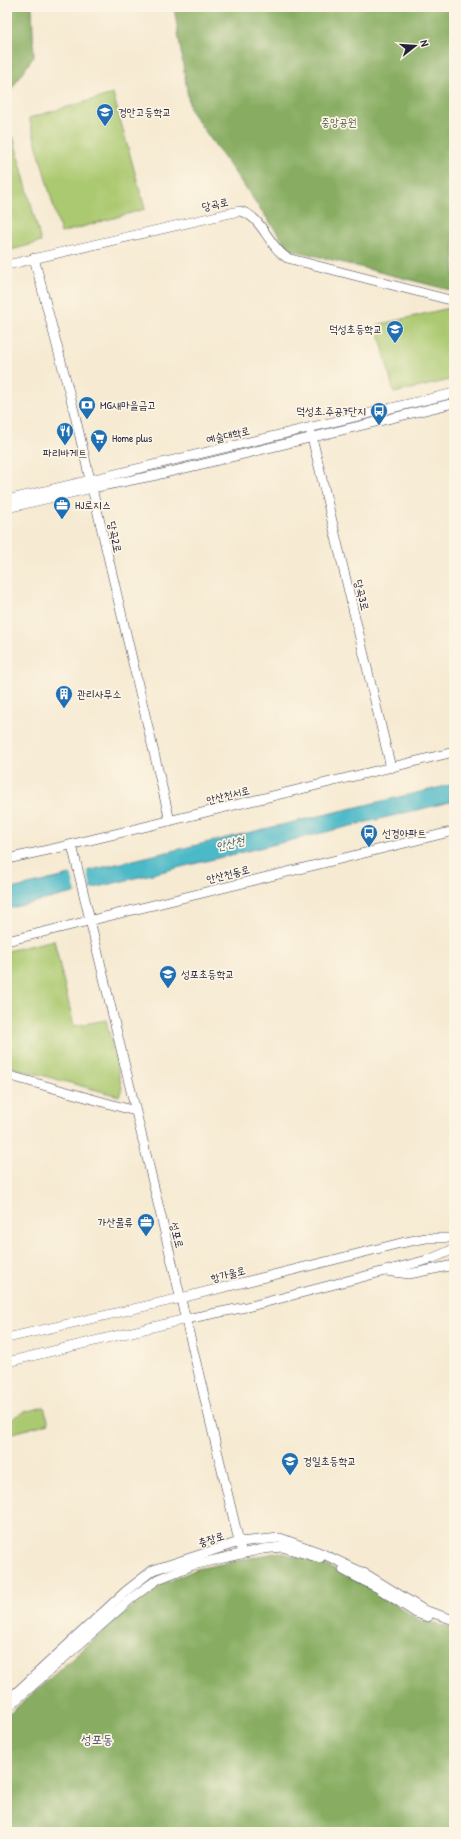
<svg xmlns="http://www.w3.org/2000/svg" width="461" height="1839" viewBox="0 0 461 1839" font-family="'Patrick Hand','Poor Story',sans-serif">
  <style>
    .green { fill: #abc970; stroke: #667656 }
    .forest { fill: #88ad62; stroke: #55684e }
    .water { fill: #4cb9c8; stroke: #376e82 }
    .pier { fill: #f6ead2 }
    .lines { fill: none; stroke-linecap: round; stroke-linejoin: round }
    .secondary-casing { stroke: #424052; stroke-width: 10 }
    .secondary { stroke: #fff; stroke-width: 9 }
    .labels { text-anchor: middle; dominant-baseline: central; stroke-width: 3.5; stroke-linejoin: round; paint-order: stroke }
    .poi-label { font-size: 11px; fill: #22223b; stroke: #fcf5e5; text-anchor: start }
    .park-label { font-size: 11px; fill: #4b544b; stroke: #fcf5e5 }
    .street-label { font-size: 11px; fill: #22223b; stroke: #fcf5e5 }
    .water-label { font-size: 12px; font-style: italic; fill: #31576c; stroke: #fcf5e5 }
    .quarter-label { font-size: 13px; fill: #56507a; stroke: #fcf5e5 }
  </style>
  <rect width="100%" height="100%" fill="#fcf5e5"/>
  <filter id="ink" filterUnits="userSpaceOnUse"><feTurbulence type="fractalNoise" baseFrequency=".025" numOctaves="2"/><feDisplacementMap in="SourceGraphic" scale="8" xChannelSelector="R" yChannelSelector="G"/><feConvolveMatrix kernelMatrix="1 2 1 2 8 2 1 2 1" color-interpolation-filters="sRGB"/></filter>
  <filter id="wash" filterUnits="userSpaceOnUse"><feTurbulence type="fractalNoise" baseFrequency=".012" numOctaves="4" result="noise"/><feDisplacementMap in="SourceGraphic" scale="16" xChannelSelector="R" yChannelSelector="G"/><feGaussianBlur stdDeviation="0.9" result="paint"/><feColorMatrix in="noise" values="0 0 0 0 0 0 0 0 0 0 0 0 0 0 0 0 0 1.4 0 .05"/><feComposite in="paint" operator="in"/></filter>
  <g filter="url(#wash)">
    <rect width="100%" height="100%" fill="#f6ead2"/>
    <g class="green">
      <path d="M 113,94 L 145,209 L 61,233 L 29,118 Z"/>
      <path d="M 13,136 L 41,242 L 7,251 L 7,145 Z"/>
      <path d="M 449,308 L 454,309 L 454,379 L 394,393 L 377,325 Z"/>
      <path d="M 54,940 L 74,1026 L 106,1020 L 122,1088 L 119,1096 L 7,1066 L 7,951 Z"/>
      <path d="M 44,1407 L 49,1423 L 10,1434 L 7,1440 C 7,1412 22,1413 44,1407 Z"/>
    </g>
    <g class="forest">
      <path d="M 7,7 L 32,7 L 34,56 L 7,96 Z"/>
      <path d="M 174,7 L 454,7 L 454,291 L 289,249 L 190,110 Z"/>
      <path d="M 279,1552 L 321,1563 L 376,1591 L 417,1619 L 454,1629 L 454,1832 L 7,1832 L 7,1716 L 131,1607 L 163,1584 L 197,1569 Z"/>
    </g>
    <path class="water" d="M 454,784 L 454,801 L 7,909 L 7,890 Z"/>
    <path class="pier" d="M 87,869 L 91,889 L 76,893 L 71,873 Z"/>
  </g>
  <g filter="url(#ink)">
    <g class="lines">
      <defs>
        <g id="secondary">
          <path d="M 34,258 L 73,407 L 170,821"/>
          <path d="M 7,265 L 239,211 C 261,214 268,246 287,258 L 454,301"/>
          <path d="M 311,433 L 391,768"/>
          <path d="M 7,500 L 454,393"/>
          <path d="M 7,508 L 92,488 L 157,475 L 454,403"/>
          <path d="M 72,845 L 242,1554"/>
          <path d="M 7,859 L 57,848 L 454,752"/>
          <path d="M 7,941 L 454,831"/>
          <path d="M 7,1075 L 135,1111"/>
          <path d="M 386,1271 L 409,1274 L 454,1265"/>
          <path d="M 7,1338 L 181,1298 L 401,1243 L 426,1238 L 454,1238"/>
          <path d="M 7,1362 L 186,1319 L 251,1306 L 431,1259 L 454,1249"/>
          <path d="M 343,1570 L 378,1588 L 416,1613 L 428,1617"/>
          <path d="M 7,1701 L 126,1591 L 153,1570 L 239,1542 L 280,1538 L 321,1553 L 366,1574 L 424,1610 L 454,1620"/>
          <path d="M 7,1708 L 133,1597 L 158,1579 L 193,1565 L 263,1549 L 282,1547 L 320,1558"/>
        </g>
      </defs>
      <use href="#secondary" class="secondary-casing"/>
      <use href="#secondary" class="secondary"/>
    </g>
  </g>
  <defs>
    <symbol id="school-pin" viewBox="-11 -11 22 30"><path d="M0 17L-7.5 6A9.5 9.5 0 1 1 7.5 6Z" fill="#1f6fb2" stroke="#fcf5e5"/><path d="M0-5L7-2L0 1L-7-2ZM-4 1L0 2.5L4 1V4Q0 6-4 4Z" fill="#fff"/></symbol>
    <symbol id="bank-pin" viewBox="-11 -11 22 30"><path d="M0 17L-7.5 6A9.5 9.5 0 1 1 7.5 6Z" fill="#1f6fb2" stroke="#fcf5e5"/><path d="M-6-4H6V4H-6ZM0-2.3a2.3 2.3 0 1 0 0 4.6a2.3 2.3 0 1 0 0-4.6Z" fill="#fff"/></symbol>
    <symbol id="bus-pin" viewBox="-11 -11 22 30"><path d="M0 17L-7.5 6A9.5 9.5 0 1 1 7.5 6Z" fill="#1f6fb2" stroke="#fcf5e5"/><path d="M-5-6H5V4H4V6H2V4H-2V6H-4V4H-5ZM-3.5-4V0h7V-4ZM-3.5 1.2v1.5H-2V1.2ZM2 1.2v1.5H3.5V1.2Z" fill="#fff"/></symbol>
    <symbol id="restaurant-pin" viewBox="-11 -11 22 30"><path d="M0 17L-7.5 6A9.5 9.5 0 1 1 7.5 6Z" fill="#1f6fb2" stroke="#fcf5e5"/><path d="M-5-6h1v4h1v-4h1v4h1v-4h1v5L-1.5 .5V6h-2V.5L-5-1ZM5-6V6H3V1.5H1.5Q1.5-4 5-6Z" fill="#fff"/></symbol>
    <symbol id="supermarket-pin" viewBox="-11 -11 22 30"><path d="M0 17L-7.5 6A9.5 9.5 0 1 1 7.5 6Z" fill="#1f6fb2" stroke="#fcf5e5"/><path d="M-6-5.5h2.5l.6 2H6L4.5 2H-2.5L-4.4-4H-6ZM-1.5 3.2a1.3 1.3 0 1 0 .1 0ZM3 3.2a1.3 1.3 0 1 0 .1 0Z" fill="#fff"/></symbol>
    <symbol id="office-pin" viewBox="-11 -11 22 30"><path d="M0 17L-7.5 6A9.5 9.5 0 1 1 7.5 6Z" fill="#1f6fb2" stroke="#fcf5e5"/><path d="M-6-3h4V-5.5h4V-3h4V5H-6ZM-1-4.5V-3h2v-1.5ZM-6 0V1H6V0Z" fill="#fff"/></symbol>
    <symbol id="building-pin" viewBox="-11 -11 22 30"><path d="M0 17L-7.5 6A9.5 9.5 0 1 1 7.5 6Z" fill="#1f6fb2" stroke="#fcf5e5"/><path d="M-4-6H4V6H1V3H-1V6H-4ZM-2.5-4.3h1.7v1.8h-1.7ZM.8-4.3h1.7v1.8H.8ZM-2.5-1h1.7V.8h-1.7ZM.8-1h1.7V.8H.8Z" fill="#fff"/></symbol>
  </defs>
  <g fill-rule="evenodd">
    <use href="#school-pin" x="95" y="102" width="20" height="27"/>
    <use href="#school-pin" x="385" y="319" width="20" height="27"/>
    <use href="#bank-pin" x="77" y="395" width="20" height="27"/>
    <use href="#bus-pin" x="369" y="401" width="20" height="27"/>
    <use href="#restaurant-pin" x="55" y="421" width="20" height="27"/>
    <use href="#supermarket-pin" x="89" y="428" width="20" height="27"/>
    <use href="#office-pin" x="52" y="495" width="20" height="27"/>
    <use href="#building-pin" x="54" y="684" width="20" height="27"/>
    <use href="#bus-pin" x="359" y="823" width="20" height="27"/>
    <use href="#school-pin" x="158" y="964" width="20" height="27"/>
    <use href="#office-pin" x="136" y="1212" width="20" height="27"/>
    <use href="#school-pin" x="280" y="1451" width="20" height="27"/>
  </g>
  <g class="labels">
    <g class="poi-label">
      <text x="118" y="112">경안고등학교</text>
      <text x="382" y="329" text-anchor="end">덕성초등학교</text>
      <text x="100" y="405">MG새마을금고</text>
      <text x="366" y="411" text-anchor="end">덕성초.주공7단지</text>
      <text x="112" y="438">Home plus</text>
      <text x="65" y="453" text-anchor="middle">파리바게트</text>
      <text x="75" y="505">HJ로지스</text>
      <text x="77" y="694">관리사무소</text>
      <text x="382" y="833">선경아파트</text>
      <text x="181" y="974">성포초등학교</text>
      <text x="133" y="1222" text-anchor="end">가산물류</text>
      <text x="303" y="1461">경일초등학교</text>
    </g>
    <g class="park-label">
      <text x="339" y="122">중앙공원</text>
    </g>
    <g class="street-label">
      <text transform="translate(215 204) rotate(-12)">당곡로</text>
      <text transform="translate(228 435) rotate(-13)">예술대학로</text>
      <text transform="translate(115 537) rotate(78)">당곡2로</text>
      <text transform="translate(362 595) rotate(76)">당곡3로</text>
      <text transform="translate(228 795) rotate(-14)">안산천서로</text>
      <text transform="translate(228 874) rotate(-14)">안산천동로</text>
      <text transform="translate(177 1235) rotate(76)">성포로</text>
      <text transform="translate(228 1274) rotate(-14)">항가울로</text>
      <text transform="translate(211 1539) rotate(-17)">충장로</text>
    </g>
    <g class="water-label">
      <text transform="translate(230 843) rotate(-13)">안산천</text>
    </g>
    <g class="quarter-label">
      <text x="97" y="1739">성포동</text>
    </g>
  </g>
  <rect width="461" height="1839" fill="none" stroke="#fcf5e5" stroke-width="24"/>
  <g transform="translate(415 46) rotate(73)" stroke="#fcf5e5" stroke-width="3" paint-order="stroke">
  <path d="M0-3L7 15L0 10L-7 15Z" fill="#22223b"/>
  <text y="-6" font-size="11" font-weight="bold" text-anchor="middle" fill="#22223b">N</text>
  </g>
</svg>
